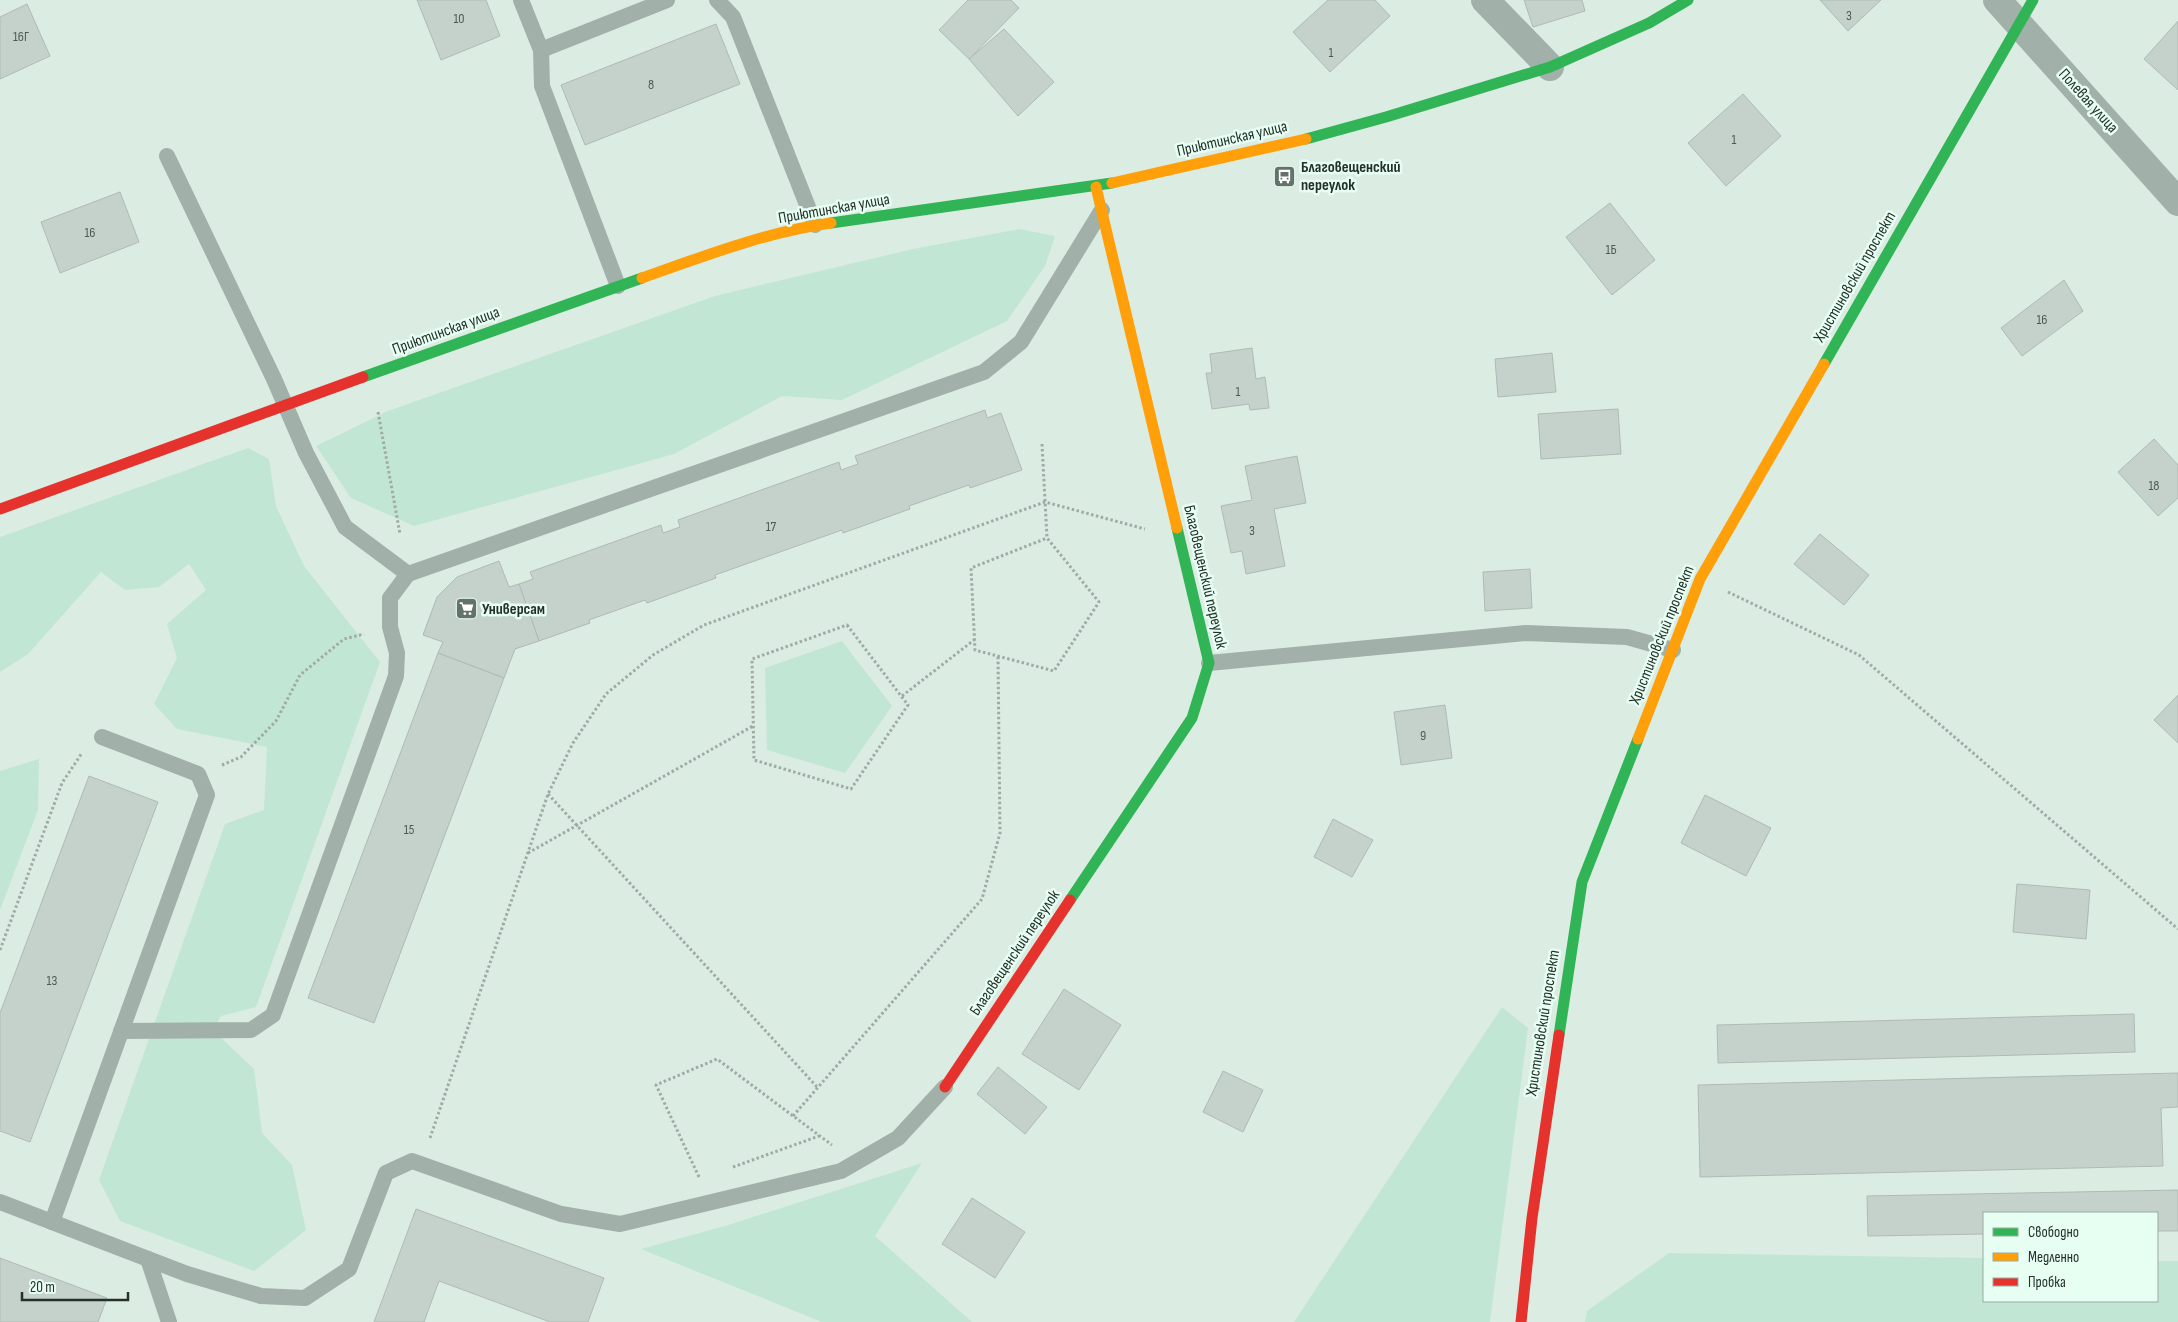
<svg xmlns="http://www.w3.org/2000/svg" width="2178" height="1322" viewBox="0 0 2178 1322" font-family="'Sofia Sans Condensed',sans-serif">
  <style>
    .green { fill: #c2e6d4 }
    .building { fill: #c5d2cb; stroke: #aebbb4 }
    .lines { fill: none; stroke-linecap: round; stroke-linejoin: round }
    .path { stroke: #9faba5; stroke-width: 3; stroke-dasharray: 2.5 2.5; stroke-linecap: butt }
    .lane { stroke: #a1b0a8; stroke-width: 16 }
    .street { stroke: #a1b0a8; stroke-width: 28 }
    .fast { stroke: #30b455; stroke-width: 11 }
    .slow { stroke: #ff9f0a; stroke-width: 11 }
    .jam { stroke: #e5322d; stroke-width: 11 }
    .labels { text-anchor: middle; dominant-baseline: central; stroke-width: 5; stroke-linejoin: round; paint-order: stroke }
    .number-label { font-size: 14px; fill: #4f5a55 }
    .street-label { font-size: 16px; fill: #25302b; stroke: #e7fef2 }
    .poi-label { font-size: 16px; font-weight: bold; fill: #25302b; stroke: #e7fef2; text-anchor: start }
  </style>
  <rect width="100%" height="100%" fill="#dbece3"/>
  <g class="green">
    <path d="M 1019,229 L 1055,236 L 1045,266 L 1007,321 L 842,400 L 782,396 L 674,454 L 414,526 L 351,498 L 316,446 L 388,411 L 715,296 L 913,249 Z"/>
    <path d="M 248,448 L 269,459 L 276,506 L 304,566 L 380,662 L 256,1007 L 221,1016 L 213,1030 L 254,1069 L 262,1133 L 292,1165 L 306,1230 L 254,1271 L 120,1221 L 99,1180 L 225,824 L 264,810 L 267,747 L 177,729 L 154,704 L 177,658 L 167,624 L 206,590 L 189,564 L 159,587 L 125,590 L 101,572 L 28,654 L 0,672 L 0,537 Z"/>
    <path d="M 842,641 L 892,706 L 845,773 L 767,750 L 765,668 Z"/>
    <path d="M 39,759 L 38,810 L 0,910 L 0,771 Z"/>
    <path d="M 1502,1007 L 1528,1028 L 1490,1322 L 1294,1322 Z"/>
    <path d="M 922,1163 L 875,1236 L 972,1322 L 822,1322 L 641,1249 L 725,1226 Z"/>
    <path d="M 1669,1253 L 1984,1258 L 1984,1301 L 2157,1301 L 2157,1261 L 2178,1261 L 2178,1322 L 1585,1322 L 1587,1311 Z"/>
  </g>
  <g class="building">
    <path d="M 417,0 L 486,0 L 500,36 L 441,60 Z"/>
    <path d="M 968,0 L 1011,0 L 1019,8 L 969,59 L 939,30 Z"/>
    <path d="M 1328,0 L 1375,0 L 1390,16 L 1330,72 L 1293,32 Z"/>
    <path d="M 1524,0 L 1582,0 L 1585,11 L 1533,27 Z"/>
    <path d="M 1820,0 L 1881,0 L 1848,31 Z"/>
    <path d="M 27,4 L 50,56 L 0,79 L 0,17 Z"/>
    <path d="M 2178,21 L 2178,90 L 2144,59 Z"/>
    <path d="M 716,24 L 740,84 L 585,145 L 561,85 Z"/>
    <path d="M 1004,29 L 1054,82 L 1018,116 L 969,59 Z"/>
    <path d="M 1743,94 L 1781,136 L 1726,186 L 1688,143 Z"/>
    <path d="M 120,192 L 139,242 L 60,273 L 41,222 Z"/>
    <path d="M 1610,203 L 1655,260 L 1612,295 L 1566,237 Z"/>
    <path d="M 2064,280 L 2083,311 L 2022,356 L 2001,328 Z"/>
    <path d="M 1252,348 L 1256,379 L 1265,377 L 1269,408 L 1250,410 L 1249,404 L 1212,409 L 1206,373 L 1212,373 L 1210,354 Z"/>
    <path d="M 1552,353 L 1556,392 L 1498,397 L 1495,359 Z"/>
    <path d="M 1618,409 L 1621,454 L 1541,459 L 1538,414 Z"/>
    <path d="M 985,410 L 987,418 L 1001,413 L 1022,470 L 970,488 L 969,485 L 909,506 L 910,509 L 843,533 L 842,530 L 715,575 L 716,578 L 647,603 L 645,600 L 589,620 L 590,623 L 539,641 L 519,584 L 533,579 L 530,572 L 661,525 L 663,533 L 680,527 L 678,520 L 839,462 L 841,470 L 858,464 L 855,456 Z"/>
    <path d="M 2154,439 L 2178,465 L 2178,498 L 2158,516 L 2118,472 Z"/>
    <path d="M 1297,456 L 1306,503 L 1274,509 L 1285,566 L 1246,574 L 1242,551 L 1231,553 L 1221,506 L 1252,500 L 1245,466 Z"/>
    <path d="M 1820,534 L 1869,575 L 1844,605 L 1794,564 Z"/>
    <path d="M 499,561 L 509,587 L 519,584 L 539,641 L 515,649 L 504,678 L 438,653 L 443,642 L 423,635 L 437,597 L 457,577 Z"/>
    <path d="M 1530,569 L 1532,608 L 1485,611 L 1483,572 Z"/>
    <path d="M 438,653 L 504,678 L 374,1023 L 308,998 Z"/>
    <path d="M 2178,695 L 2178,743 L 2154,720 Z"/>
    <path d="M 1445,705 L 1452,758 L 1401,765 L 1394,712 Z"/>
    <path d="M 89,776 L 158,802 L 30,1142 L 0,1131 L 0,1013 Z"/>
    <path d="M 1705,795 L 1771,828 L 1746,876 L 1681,843 Z"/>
    <path d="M 1333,819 L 1373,840 L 1352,877 L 1314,857 Z"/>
    <path d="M 2017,884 L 2090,890 L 2086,939 L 2013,932 Z"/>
    <path d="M 1064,989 L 1121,1025 L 1079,1090 L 1022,1054 Z"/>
    <path d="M 2134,1014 L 2135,1052 L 1718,1063 L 1717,1025 Z"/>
    <path d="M 998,1067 L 1047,1107 L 1025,1134 L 977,1094 Z"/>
    <path d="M 1223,1071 L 1263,1090 L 1243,1132 L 1203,1112 Z"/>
    <path d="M 2178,1073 L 2178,1107 L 2161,1108 L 2163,1166 L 1700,1177 L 1698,1085 Z"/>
    <path d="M 2178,1190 L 2178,1231 L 2157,1231 L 2157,1213 L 1984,1213 L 1984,1234 L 1868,1236 L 1867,1196 Z"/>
    <path d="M 972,1198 L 1025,1232 L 995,1278 L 942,1244 Z"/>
    <path d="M 416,1209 L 604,1278 L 588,1322 L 550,1322 L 439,1281 L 424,1322 L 374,1322 Z"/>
    <path d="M 0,1258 L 107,1298 L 98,1322 L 0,1322 Z"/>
  </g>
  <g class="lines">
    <g class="path">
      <path d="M 378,412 L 400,534"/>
      <path d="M 1042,444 L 1047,538 L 1099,602 L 1054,671 L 975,650 L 971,568 L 1047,538"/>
      <path d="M 1728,592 L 1859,655 L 2178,929"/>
      <path d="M 847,625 L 908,705 L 851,789 L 754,760 L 752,659 Z"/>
      <path d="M 902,696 L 974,640"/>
      <path d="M 222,765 L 241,757 L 276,721 L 300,675 L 344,639 L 364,634"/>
      <path d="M 548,794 L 818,1088"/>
      <path d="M 528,853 L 753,726"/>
      <path d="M 0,950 L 62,783 L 82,753"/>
      <path d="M 793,1116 L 982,899 L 1000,833 L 998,656"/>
      <path d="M 430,1138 L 548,794 L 573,743 L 606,694 L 653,655 L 704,625 L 1045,502 L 1145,529"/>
      <path d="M 733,1167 L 819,1136"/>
      <path d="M 699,1177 L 656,1085 L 717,1059 L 832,1145"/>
    </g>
    <g class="lane">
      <path d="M 521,0 L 541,50 L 542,86 L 618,286"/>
      <path d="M 717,0 L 733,17 L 815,225"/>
      <path d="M 541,50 L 667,0"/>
      <path d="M 167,156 L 274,379 L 306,453 L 345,527 L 408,574 L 984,372 L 1021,342 L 1102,210"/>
      <path d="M 1209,663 L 1526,633 L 1627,637 L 1673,650"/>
      <path d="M 121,1031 L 251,1030 L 273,1015 L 396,676 L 397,653 L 390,627 L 390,598 L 408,574"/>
      <path d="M 0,1202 L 187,1274 L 261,1296 L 305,1298 L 349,1269 L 386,1173 L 412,1161 L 561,1214 L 620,1224 L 841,1171 L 898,1138 L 945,1087"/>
      <path d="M 52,1222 L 207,795 L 198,774 L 102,737"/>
      <path d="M 148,1259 L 169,1322"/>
    </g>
    <g class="street">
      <path d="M 1485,0 L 1550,67"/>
      <path d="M 1997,0 L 2178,202"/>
    </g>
    <g class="fast">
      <path d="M 1306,139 L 1386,117 L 1550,67 L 1649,23 L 1688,0"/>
      <path d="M 831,223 L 1112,183"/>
      <path d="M 1824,364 L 2033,0"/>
      <path d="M 363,377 L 642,278"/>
      <path d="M 1070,900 L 1192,718 L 1209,663 L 1177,528"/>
      <path d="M 1559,1035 L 1582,882 L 1638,739"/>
    </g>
    <g class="slow">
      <path d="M 1112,183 L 1306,139"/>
      <path d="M 1096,187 L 1177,528"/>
      <path d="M 642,278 C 704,256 766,232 831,223"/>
      <path d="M 1638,739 L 1700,579 L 1824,364"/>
    </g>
    <g class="jam">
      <path d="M 0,509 L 363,377"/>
      <path d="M 945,1087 L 1070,900"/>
      <path d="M 1521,1322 L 1532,1218 L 1559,1035"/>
    </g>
  </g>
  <defs>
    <symbol id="bus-square" viewBox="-11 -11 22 22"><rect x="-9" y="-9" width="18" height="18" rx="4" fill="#65726b" stroke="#e7fef2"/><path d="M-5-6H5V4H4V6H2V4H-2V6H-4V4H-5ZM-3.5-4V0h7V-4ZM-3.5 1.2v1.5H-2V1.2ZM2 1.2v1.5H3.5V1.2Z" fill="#fff"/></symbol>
    <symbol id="supermarket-square" viewBox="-11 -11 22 22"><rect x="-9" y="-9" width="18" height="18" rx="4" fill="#65726b" stroke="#e7fef2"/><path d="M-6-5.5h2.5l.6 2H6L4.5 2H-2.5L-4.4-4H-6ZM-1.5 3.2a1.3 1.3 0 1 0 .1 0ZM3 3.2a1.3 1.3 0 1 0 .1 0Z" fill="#fff"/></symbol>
  </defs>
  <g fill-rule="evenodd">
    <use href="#bus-square" x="1272" y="164" width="25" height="25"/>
    <use href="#supermarket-square" x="454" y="596" width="25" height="25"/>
  </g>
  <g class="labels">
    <g class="number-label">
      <text x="1849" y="15">3</text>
      <text x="459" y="18">10</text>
      <text x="21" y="36">16Г</text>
      <text x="1331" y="52">1</text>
      <text x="651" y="84">8</text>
      <text x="1734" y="139">1</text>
      <text x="90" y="232">16</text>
      <text x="1611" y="249">1Б</text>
      <text x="2042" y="319">16</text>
      <text x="1238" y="391">1</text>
      <text x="2154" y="485">18</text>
      <text x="771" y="526">17</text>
      <text x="1252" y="530">3</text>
      <text x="1423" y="735">9</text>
      <text x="409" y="829">15</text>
      <text x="52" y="980">13</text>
    </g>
    <g class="street-label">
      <text transform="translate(2088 101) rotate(48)">Полевая улица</text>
      <text transform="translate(1232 139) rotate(-13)">Приютинская улица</text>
      <text transform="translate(834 209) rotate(-10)">Приютинская улица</text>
      <text transform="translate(1855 277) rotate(-60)">Христиновский проспект</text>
      <text transform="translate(446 331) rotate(-20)">Приютинская улица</text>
      <text transform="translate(1205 577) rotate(77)">Благовещенский переулок</text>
      <text transform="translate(1662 635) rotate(-68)">Христиновский проспект</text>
      <text transform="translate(1015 953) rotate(-56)">Благовещенский переулок</text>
      <text transform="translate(1543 1023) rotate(-81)">Христиновский проспект</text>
    </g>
    <g class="poi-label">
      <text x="1301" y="167">Благовещенский<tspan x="1301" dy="18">переулок</tspan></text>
      <text x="482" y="609">Универсам</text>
    </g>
  </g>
  <rect x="1983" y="1212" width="175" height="90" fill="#e7fef2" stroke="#99aca2"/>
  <rect x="1993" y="1228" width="25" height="8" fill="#30b455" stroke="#99aca2"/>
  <text x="2028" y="1237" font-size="15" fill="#25302b">Свободно</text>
  <rect x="1993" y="1253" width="25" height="8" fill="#ff9f0a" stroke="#99aca2"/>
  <text x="2028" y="1262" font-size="15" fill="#25302b">Медленно</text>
  <rect x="1993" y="1278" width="25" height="8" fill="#e5322d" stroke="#99aca2"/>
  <text x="2028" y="1287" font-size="15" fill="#25302b">Пробка</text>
  <path d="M22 1292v8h106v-8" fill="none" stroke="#25302b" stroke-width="2.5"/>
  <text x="30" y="1292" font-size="15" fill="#25302b" stroke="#e7fef2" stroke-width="4" paint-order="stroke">20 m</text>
</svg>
